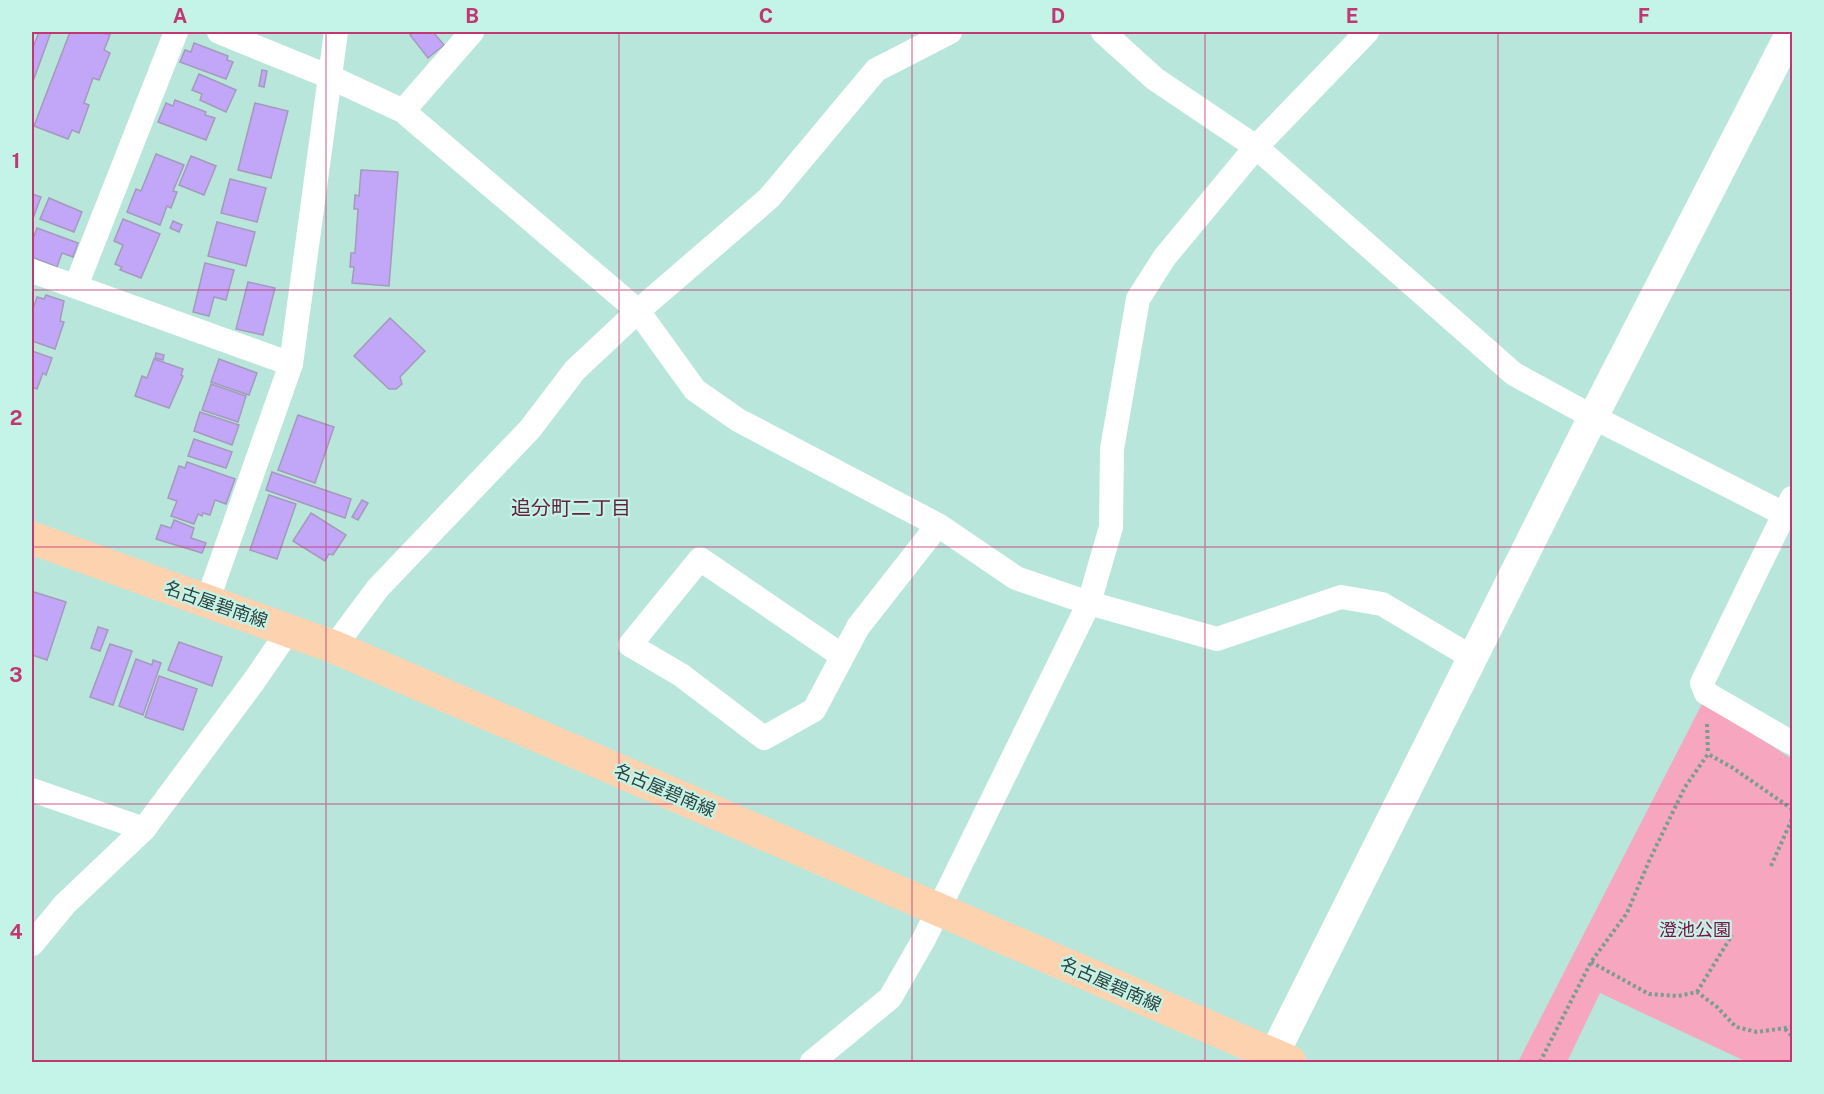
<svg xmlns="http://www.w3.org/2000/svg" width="1824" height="1094" viewBox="0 0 1824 1094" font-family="'Public Sans','Noto Sans JP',sans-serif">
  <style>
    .green { fill: #f6a6bf }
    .building { fill: #c2a6f8; stroke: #a59abc; stroke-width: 1.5 }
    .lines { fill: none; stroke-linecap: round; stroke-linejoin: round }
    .path { stroke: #7a9c93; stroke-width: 4; stroke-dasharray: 3 3; stroke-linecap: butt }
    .minor { stroke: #fff; stroke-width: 24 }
    .tertiary { stroke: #fff; stroke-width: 30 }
    .primary { stroke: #fdd2af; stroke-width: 33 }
    .grid { fill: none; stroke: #c13771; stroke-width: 1.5; stroke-opacity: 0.55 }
    .labels { text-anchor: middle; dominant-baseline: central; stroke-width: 4.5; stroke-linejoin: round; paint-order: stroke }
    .street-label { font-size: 18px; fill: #2f423d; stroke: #c4f3e8 }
    .park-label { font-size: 18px; fill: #7a1342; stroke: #c4f3e8 }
    .neighbourhood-label { font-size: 20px; fill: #65223c; stroke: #c4f3e8 }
    .neatline { fill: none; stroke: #c13771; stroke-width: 2 }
    .grid-label { font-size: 20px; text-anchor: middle; font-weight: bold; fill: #c13771 }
  </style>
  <rect width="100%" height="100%" fill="#b8e6db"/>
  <path class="green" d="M 1703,702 L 1792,759 L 1792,1062 L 1747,1062 L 1600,993 L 1567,1062 L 1518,1062 Z"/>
  <g class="building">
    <path d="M 39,32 L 51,32 L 32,84 L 32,50 Z"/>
    <path d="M 70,32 L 100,32 L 110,35 L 104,50 L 110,53 L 99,80 L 93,78 L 84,103 L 89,105 L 79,133 L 72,130 L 68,139 L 34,126 Z"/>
    <path d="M 414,32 L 433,32 L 444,45 L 428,58 L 410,35 Z"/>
    <path d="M 194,43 L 228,56 L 227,60 L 233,62 L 226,79 L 180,62 L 185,50 L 191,52 Z"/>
    <path d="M 262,70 L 267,71 L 264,87 L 259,86 Z"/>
    <path d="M 199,74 L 236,90 L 226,112 L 200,100 L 202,94 L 192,90 Z"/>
    <path d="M 175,100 L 206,112 L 205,115 L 215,118 L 206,140 L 158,122 L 166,103 L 173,106 Z"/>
    <path d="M 255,103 L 288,111 L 271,178 L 238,170 Z"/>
    <path d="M 156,154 L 184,165 L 173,191 L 177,192 L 171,208 L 167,206 L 160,225 L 127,212 L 136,189 L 141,191 Z"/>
    <path d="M 191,156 L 216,166 L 204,195 L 179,185 Z"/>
    <path d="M 361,170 L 398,172 L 389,286 L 352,283 L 354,267 L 350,267 L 351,253 L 355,253 L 358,209 L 354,209 L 355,195 L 359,196 Z"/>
    <path d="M 230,179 L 266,188 L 257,222 L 221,213 Z"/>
    <path d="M 32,194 L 41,197 L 32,221 Z"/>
    <path d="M 49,198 L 82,212 L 74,232 L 40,219 Z"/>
    <path d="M 123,219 L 160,234 L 141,278 L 120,270 L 122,267 L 115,264 L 123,245 L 114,241 Z"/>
    <path d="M 173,221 L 182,225 L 179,232 L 170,228 Z"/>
    <path d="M 217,222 L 255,232 L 246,266 L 208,256 Z"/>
    <path d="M 37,228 L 78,243 L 73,257 L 62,253 L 57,267 L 32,257 L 32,242 Z"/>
    <path d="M 205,263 L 234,270 L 226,300 L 214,297 L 209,316 L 193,312 Z"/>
    <path d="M 248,282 L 275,288 L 263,335 L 236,329 Z"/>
    <path d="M 46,295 L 64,301 L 60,321 L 64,322 L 55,349 L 32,341 L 32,312 L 37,297 L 44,299 Z"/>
    <path d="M 390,318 L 425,351 L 400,377 L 402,384 L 396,389 L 389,389 L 354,356 Z"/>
    <path d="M 32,351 L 52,358 L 46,375 L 43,373 L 37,389 L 32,387 Z"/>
    <path d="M 156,353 L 164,355 L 163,360 L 155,358 Z"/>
    <path d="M 154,359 L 183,369 L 181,375 L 183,376 L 169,408 L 135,396 L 142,376 L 147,378 Z"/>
    <path d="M 219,359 L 257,373 L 249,395 L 211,382 Z"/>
    <path d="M 211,384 L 246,396 L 238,422 L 202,410 Z"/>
    <path d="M 200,412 L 239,425 L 232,445 L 194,431 Z"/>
    <path d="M 298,415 L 334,427 L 315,483 L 278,470 Z"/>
    <path d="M 194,439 L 232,452 L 226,468 L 188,456 Z"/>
    <path d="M 187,462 L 235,479 L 226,504 L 215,500 L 210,515 L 203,513 L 202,516 L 198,514 L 194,524 L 171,516 L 177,501 L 168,498 L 179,466 L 185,468 Z"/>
    <path d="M 272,472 L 351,499 L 345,518 L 266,490 Z"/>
    <path d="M 269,495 L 296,504 L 277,559 L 250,550 Z"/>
    <path d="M 362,500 L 368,503 L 358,520 L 352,517 Z"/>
    <path d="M 311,513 L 346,535 L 333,555 L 329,554 L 325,561 L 293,541 Z"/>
    <path d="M 174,520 L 194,528 L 191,538 L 206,543 L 202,553 L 156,539 L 161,525 L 171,528 Z"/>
    <path d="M 34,592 L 66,602 L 47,660 L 32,655 L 32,599 Z"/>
    <path d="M 98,627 L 108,630 L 100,651 L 91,648 Z"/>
    <path d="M 179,642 L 222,657 L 212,686 L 168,670 Z"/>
    <path d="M 110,644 L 132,651 L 113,705 L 90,697 Z"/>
    <path d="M 136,659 L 152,665 L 153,660 L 161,663 L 143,715 L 119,706 Z"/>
    <path d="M 159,676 L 197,689 L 183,730 L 145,717 Z"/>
  </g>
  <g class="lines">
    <g class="path">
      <path d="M 1707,724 L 1708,754"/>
      <path d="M 1771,866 L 1792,819"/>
      <path d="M 1591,962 L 1649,994 L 1678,996 L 1697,992 L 1717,1007 L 1736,1027 L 1757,1032 L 1792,1027"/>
      <path d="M 1697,992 L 1732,935"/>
      <path d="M 1785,1029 L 1792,1036"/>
      <path d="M 1540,1062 L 1591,962 L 1627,913 L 1650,859 L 1685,787 L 1708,754 L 1733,768 L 1792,809"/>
    </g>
    <g class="minor">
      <path d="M 219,32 L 330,77 L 403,111 L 638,311 L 695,390 L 738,420 L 938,525 L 1016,578 L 1089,603 L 1217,639 L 1341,597 L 1382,604 L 1473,658"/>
      <path d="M 1103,32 L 1155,79 L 1256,147 L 1514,374 L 1593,417 L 1784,514"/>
      <path d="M 403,111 L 472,32"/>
      <path d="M 32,271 L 291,364"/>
      <path d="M 76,286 L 176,32"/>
      <path d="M 1792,498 L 1702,683 L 1706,693 L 1792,743"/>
      <path d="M 207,602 L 291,364 L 336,32"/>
      <path d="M 334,647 L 378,588 L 530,429 L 575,370 L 638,311 L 769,198 L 876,70 L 950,32"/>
      <path d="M 841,655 L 700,559 L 630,645 L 681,675 L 764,738 L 814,710 L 858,627 L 938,525"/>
      <path d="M 32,790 L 144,829"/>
      <path d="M 32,944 L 65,904 L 144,829 L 254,681 L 289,630"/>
      <path d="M 812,1062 L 890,998 L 924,939 L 1089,603 L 1111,527 L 1112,449 L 1138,299 L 1164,258 L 1256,147 L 1367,32"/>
    </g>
    <path class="tertiary" d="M 1273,1056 L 1593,417 L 1791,32"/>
    <path class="primary" d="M 32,538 L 334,647 L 1290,1062"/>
  </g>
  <path class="grid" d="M 326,32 L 326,1062M 619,32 L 619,1062M 912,32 L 912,1062M 1205,32 L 1205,1062M 1498,32 L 1498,1062M 32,290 L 1792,290M 32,547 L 1792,547M 32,804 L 1792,804"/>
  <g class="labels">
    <g class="street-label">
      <text transform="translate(216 604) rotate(19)">名古屋碧南線</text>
      <text transform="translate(665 790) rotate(23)">名古屋碧南線</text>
      <text transform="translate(1111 984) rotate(24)">名古屋碧南線</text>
    </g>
    <g class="park-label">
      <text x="1695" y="929">澄池公園</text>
    </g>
    <g class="neighbourhood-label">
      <text x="571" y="508">追分町二丁目</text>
    </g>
  </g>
  <rect width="1824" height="1094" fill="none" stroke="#c4f3e8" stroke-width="66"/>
  <rect x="33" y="33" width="1758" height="1028" class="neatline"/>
  <g class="grid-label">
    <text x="180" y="23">A</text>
    <text x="472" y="23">B</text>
    <text x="766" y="23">C</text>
    <text x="1058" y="23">D</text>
    <text x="1352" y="23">E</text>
    <text x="1644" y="23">F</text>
    <text x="16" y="168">1</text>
    <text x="16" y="425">2</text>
    <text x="16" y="682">3</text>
    <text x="16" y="939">4</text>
  </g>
</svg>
